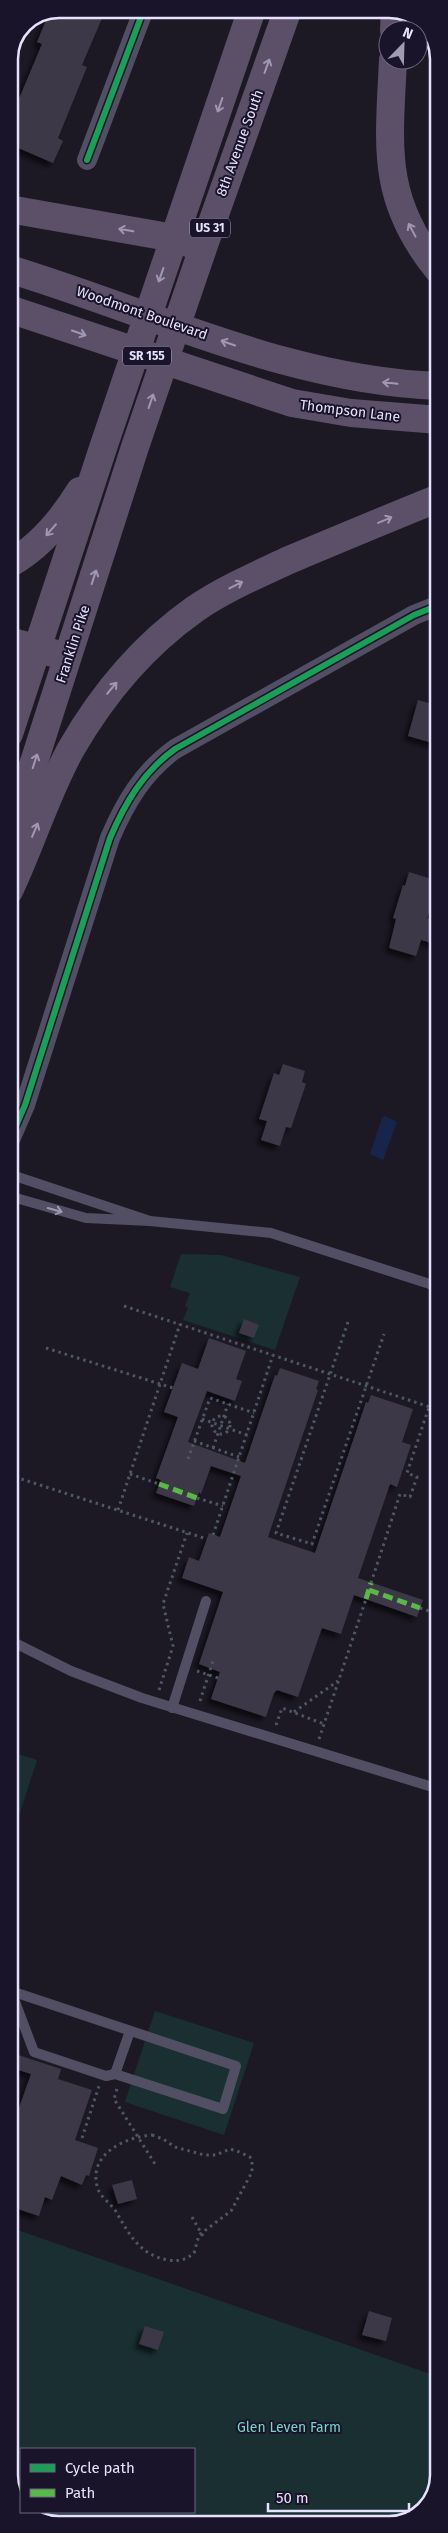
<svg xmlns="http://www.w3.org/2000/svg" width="448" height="2533" viewBox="0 0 448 2533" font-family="'Fira Sans',sans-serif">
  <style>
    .green { fill: #192f32 }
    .water { fill: #16264a }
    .building { fill: #3c3846; filter: url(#shadow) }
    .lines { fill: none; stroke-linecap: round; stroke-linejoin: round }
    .path { stroke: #4d5765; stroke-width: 3; stroke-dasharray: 2.5 4; stroke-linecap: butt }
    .service { stroke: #524f65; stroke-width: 10 }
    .minor { stroke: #524f65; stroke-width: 20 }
    .primary { stroke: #5b5068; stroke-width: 28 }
    .quiet { stroke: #58b947; stroke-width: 5; stroke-dasharray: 10 5; stroke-linecap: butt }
    .cycleway-casing { stroke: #1a142a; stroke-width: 9 }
    .cycleway { stroke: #1a9f57; stroke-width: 6 }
    .oneway { stroke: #a098b2 }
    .oneway2 { stroke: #9c98b0 }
    .labels { text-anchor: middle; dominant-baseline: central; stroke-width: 4; stroke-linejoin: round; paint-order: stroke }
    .shield { fill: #1a142a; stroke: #a9a4bd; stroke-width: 1 }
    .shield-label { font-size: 12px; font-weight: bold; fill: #e6e1fc }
    .street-label { font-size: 14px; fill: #e6e1fc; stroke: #1a142a }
    .park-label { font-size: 14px; fill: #72d7c4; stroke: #1a142a }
    .rim { fill: none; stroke: #e6e1fc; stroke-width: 2.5 }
  </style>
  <defs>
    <filter id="shadow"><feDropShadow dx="-4.5" dy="4.5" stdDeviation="2.5" flood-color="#0009"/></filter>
  </defs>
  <rect width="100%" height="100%" fill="#1c1925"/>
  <g class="green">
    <path d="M 181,1254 L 221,1255 L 300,1277 L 275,1350 L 183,1320 L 188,1308 L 185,1306 L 190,1293 L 170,1287 Z"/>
    <path d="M 9,1751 L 37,1760 L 11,1840 L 9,1840 Z"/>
    <path d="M 155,2011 L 254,2043 L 224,2135 L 125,2102 Z"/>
    <path d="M 9,2227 L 439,2377 L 439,2474 L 427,2507 L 396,2524 L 53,2524 L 28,2512 L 194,2512 L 194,2449 L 21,2449 L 21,2505 L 9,2481 Z"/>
  </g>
  <path class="water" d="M 385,1116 L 397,1122 L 383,1160 L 370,1154 L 382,1118 Z"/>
  <g class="building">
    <path d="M 59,9 L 106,9 L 82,65 L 87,67 L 58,138 L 63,141 L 53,163 L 9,144 L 9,138 L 18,115 L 13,113 L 42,44 L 37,42 L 49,13 Z"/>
    <path d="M 418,700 L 439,706 L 439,745 L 408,736 Z"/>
    <path d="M 409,872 L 438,881 L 427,919 L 439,912 L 439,945 L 421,940 L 416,956 L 389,948 L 396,919 L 393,918 L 403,885 L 405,886 Z"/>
    <path d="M 283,1064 L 305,1071 L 302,1082 L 306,1084 L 291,1128 L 286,1127 L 280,1146 L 261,1140 L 267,1121 L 259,1119 L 274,1073 L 279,1075 Z"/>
    <path d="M 244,1319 L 259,1325 L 254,1338 L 239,1333 Z"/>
    <path d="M 209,1338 L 246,1351 L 236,1379 L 242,1381 L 235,1401 L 207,1391 L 188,1442 L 245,1463 L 275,1375 L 277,1376 L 280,1368 L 319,1381 L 316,1389 L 318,1390 L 268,1537 L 315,1553 L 366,1402 L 368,1403 L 371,1395 L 413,1409 L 402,1442 L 411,1445 L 397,1487 L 390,1484 L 358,1578 L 423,1600 L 417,1617 L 354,1595 L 341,1634 L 322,1628 L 298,1697 L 277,1690 L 274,1693 L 266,1717 L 211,1699 L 220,1672 L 199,1664 L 223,1592 L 182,1578 L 189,1557 L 199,1561 L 209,1533 L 220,1537 L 241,1476 L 211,1466 L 201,1494 L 199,1492 L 194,1506 L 156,1493 L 161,1480 L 156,1478 L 178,1417 L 164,1412 L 182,1363 L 198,1369 Z"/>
    <path d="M 9,2052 L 61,2069 L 58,2079 L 92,2090 L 75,2140 L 98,2148 L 89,2176 L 86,2175 L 82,2185 L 61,2176 L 52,2200 L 45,2197 L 39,2216 L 9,2206 L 9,2136 L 31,2074 L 9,2067 Z"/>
    <path d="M 132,2180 L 137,2199 L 118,2204 L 112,2185 Z"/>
    <path d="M 369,2311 L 392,2318 L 386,2341 L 362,2335 Z"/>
    <path d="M 145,2326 L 164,2332 L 158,2350 L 139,2344 Z"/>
  </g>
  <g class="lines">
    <g class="path">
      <path d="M 124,1306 L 439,1410"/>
      <path d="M 348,1322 L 276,1533 L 312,1544 L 384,1334"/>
      <path d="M 46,1348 L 173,1388"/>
      <circle cx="221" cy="1425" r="9"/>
      <path d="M 202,1419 L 247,1435"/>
      <path d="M 194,1441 L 239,1457"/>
      <path d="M 213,1448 L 228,1404"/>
      <path d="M 188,1459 L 210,1398 L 254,1413"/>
      <path d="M 130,1474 L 159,1484"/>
      <path d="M 9,1475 L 207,1539"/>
      <path d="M 197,1498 L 223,1506"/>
      <path d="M 118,1510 L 180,1324"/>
      <path d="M 213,1535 L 273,1355"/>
      <path d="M 371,1583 L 400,1494 L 410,1497 L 417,1477 L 407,1473 L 429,1407"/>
      <path d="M 420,1608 L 439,1614"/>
      <path d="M 197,1671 L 218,1678"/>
      <path d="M 159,1690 L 173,1646 L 163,1604 L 187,1533"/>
      <path d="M 200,1701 L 213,1661"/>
      <path d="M 294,1712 L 338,1681"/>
      <path d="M 276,1725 L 282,1708 L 324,1724"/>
      <path d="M 319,1739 L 366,1599"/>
      <path d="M 117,2089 L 114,2099 L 155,2164"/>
      <path d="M 152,2135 L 163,2139 L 175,2147 L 204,2155 L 216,2155 L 230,2149 L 237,2151 L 250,2157 L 252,2161 L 252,2172 L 231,2211 L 199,2235 L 194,2253 C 187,2259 180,2262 169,2260 C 140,2256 129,2234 115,2210 C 109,2202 99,2196 97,2186 C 89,2153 126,2137 152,2135 Z"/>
      <path d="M 82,2138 L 99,2086"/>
      <path d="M 192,2217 L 204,2238"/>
    </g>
    <g class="service">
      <path d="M 9,1174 L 150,1221 L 86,1218 L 9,1196"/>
      <path d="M 150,1221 L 271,1233 L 439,1287"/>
      <path d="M 9,1640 L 71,1671 L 142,1698 L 439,1789"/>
      <path d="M 172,1708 L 206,1601"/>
      <path d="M 9,1990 L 11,1991 L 236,2066 L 223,2109 L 115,2074 L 106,2076 L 34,2052 L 11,1991"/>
      <path d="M 115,2074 L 130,2031"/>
    </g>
    <g class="minor">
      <path d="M 87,160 L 144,9"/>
      <path d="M 9,1142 L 25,1105 L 110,838 C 125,803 143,772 175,749 L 414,615 L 439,605"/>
    </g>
    <g class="primary">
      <path d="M 394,30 L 395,9"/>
      <path d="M 393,60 C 389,146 380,199 439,271"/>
      <path d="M 9,209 L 174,238 L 191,244"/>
      <path d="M 9,269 C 151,312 289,381 439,386"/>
      <path d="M 9,309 L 292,403 L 351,413 L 439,420"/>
      <path d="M 9,564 C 40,547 62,520 80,491"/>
      <path d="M 9,641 L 53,653"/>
      <path d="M 9,734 L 104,445 L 252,9"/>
      <path d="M 9,840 L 135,447 L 203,248 L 288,9"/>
      <path d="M 9,891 C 31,845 46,794 71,749 C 102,695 144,645 195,609 C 224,589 257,575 289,560 C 339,539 389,518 439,498"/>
    </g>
    <g class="quiet">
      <path d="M 159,1484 L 197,1498"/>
      <path d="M 369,1590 L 420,1608"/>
      <path d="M 366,1599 L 371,1583"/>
    </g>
    <defs>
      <g id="cycleway">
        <path d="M 87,160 L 144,9"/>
        <path d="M 9,1142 L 25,1105 L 110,838 C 125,803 143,772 175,749 L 414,615 L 439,605"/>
      </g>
    </defs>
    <use href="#cycleway" class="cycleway-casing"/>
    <use href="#cycleway" class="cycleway"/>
  </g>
  <defs><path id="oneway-shaft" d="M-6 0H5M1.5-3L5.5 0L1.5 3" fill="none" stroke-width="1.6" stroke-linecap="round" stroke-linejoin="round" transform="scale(1.25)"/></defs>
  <g class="oneway">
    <use href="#oneway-shaft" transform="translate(267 66) rotate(-70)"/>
    <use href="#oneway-shaft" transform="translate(220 105) rotate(109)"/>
    <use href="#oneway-shaft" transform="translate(126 230) rotate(-170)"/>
    <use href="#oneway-shaft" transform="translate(412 230) rotate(-118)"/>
    <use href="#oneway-shaft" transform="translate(161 275) rotate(109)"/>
    <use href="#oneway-shaft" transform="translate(79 333) rotate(19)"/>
    <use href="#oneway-shaft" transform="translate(228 343) rotate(-161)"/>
    <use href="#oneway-shaft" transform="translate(390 383) rotate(-174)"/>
    <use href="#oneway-shaft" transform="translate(151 401) rotate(-71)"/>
    <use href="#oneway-shaft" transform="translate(385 520) rotate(-23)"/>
    <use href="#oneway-shaft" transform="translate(51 530) rotate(131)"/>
    <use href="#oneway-shaft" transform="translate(94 577) rotate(-72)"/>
    <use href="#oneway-shaft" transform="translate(236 585) rotate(-27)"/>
    <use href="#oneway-shaft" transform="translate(112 688) rotate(-50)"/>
    <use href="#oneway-shaft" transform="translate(35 761) rotate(-72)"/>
    <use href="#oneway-shaft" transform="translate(35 830) rotate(-67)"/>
  </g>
  <use class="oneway2" href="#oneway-shaft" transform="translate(55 1210) rotate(16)"/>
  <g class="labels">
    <g class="shield">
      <rect x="190" y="218.5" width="40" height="19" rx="4"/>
      <rect x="123" y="346.5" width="48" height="19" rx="4"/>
    </g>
    <g class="shield-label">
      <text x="210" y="228">US 31</text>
      <text x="147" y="356">SR 155</text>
    </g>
    <g class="street-label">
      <text transform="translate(240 143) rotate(-70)">8th Avenue South</text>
      <text transform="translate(142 313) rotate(19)">Woodmont Boulevard</text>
      <text transform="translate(350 411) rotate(7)">Thompson Lane</text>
      <text transform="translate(73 644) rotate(-72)">Franklin Pike</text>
    </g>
    <g class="park-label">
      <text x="289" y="2427">Glen Leven Farm</text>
    </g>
  </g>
  <path d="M0 0H448V2533H0ZM59 18H389A41 41 0 0 1 430 59V2475A41 41 0 0 1 389 2516H59A41 41 0 0 1 18 2475V59A41 41 0 0 1 59 18Z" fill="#1a142a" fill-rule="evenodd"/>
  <path class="rim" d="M59 18H389A41 41 0 0 1 430 59V2475A41 41 0 0 1 389 2516H59A41 41 0 0 1 18 2475V59A41 41 0 0 1 59 18Z"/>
  <rect x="20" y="2448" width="175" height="65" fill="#1a142a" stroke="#6c667e"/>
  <rect x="30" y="2464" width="25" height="8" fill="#1a9f57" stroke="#6c667e"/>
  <text x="65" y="2473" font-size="15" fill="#e6e1fc">Cycle path</text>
  <rect x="30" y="2489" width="25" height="8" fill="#58b947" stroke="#6c667e"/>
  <text x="65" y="2498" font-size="15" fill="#e6e1fc">Path</text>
  <g transform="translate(403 45) rotate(23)"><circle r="24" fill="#1a142a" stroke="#6c667e"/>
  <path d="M0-4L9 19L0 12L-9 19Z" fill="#9f9bb1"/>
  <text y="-8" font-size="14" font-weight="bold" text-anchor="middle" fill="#e6e1fc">N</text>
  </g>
  <path d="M268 2503v8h141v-8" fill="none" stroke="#e6e1fc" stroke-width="2.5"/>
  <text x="276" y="2503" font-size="15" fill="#e6e1fc" stroke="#1a142a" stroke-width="4" paint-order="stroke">50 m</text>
</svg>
